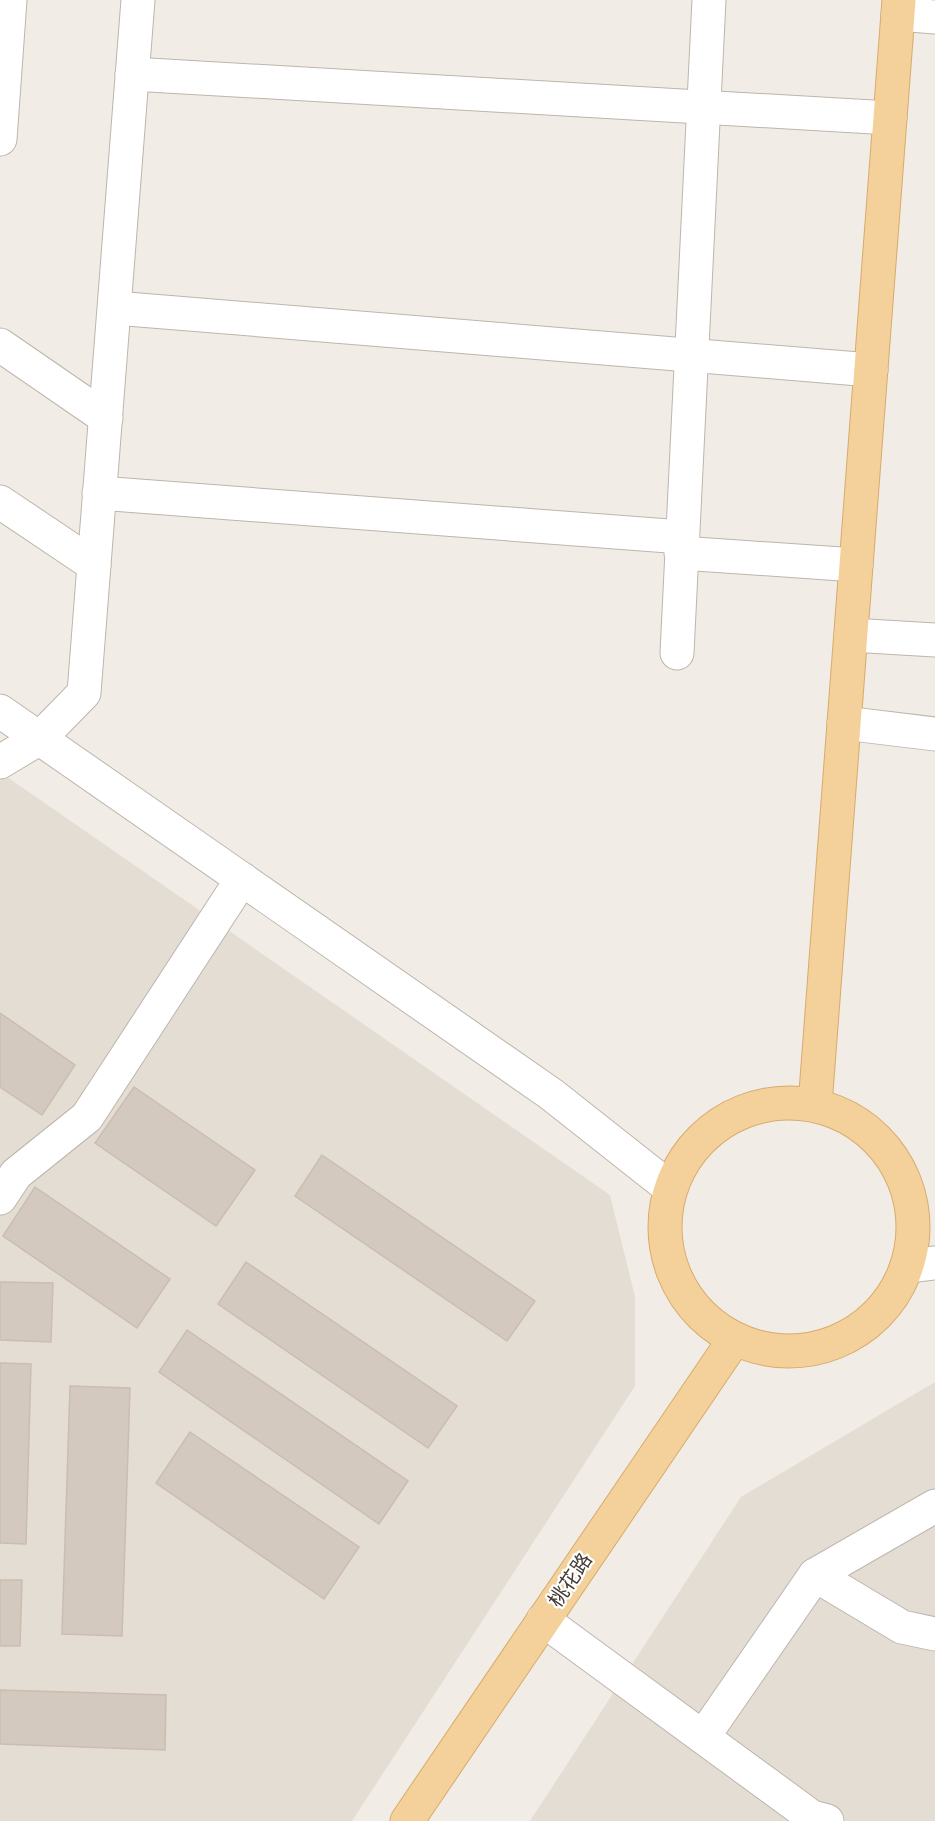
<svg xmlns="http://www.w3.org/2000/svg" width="935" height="1821" viewBox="0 0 935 1821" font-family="Arial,'Noto Sans SC',sans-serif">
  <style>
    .residential { fill: #e4ddd4 }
    .building { fill: #d4c9bf; stroke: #cbbdb0; stroke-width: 1.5 }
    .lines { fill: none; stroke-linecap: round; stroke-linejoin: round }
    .minor-casing { stroke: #beb5ac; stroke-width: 35 }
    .major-casing { stroke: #d7ab6c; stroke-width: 35 }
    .minor { stroke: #fff; stroke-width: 33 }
    .major { stroke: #f4d19a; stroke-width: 33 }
    .labels { text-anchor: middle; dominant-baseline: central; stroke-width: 4.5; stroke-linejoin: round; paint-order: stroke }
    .street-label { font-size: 20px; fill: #423c35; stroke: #fff }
  </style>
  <rect width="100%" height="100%" fill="#f1ece5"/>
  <g class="residential">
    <path d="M 0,772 L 610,1195 L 635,1297 L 635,1386 L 352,1821 L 0,1821 Z"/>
    <path d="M 935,1382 L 935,1821 L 530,1821 L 741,1497 Z"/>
  </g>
  <g class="building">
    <path d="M 0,1013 L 75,1065 L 42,1115 L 0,1087 Z"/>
    <path d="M 134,1087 L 255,1170 L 216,1226 L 95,1143 Z"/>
    <path d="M 322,1155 L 535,1301 L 507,1341 L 295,1196 Z"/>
    <path d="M 35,1187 L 170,1279 L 137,1328 L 3,1236 Z"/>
    <path d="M 246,1262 L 457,1406 L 428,1448 L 218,1304 Z"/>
    <path d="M 0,1282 L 53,1283 L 51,1342 L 0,1340 Z"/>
    <path d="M 187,1330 L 408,1481 L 379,1524 L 159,1372 Z"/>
    <path d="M 0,1363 L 31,1364 L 26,1544 L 0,1543 Z"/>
    <path d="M 70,1386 L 130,1388 L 122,1636 L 62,1634 Z"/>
    <path d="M 190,1432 L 359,1547 L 324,1599 L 156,1483 Z"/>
    <path d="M 0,1580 L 22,1580 L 20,1646 L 0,1646 Z"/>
    <path d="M 0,1690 L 166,1695 L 165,1750 L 0,1744 Z"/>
  </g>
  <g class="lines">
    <defs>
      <g id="minor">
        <path d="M 898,14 L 935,17"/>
        <path d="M 132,74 L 890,118"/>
        <path d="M 0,139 L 10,0"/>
        <path d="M 115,308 L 871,370"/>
        <path d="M 0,345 L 106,418"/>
        <path d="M 99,493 L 682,537"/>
        <path d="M 0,502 L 94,565"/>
        <path d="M 681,553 L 856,565"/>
        <path d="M 851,635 L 935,640"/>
        <path d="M 677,653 L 709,0"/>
        <path d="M 0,711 L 551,1094 L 670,1188"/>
        <path d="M 844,723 L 935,734"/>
        <path d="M 0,762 L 40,738 L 84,693 L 138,0"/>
        <path d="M 0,1198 L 16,1174 L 87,1117 L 242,879"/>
        <path d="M 908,1266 L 935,1263"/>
        <path d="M 815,1575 L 902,1627 L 935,1634"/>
        <path d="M 543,1620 L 812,1817 L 827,1821"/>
        <path d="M 703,1737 L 815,1575 L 935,1506"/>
      </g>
      <g id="major">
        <circle cx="789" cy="1227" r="124"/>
        <path d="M 815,1105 L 899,0"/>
        <path d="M 407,1821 L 734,1340"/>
      </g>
    </defs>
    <use href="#minor" class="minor-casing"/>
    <use href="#major" class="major-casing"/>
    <use href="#minor" class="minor"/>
    <use href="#major" class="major"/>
  </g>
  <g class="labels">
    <g class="street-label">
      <text transform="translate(570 1580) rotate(-56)">桃花路</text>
    </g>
  </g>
</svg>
